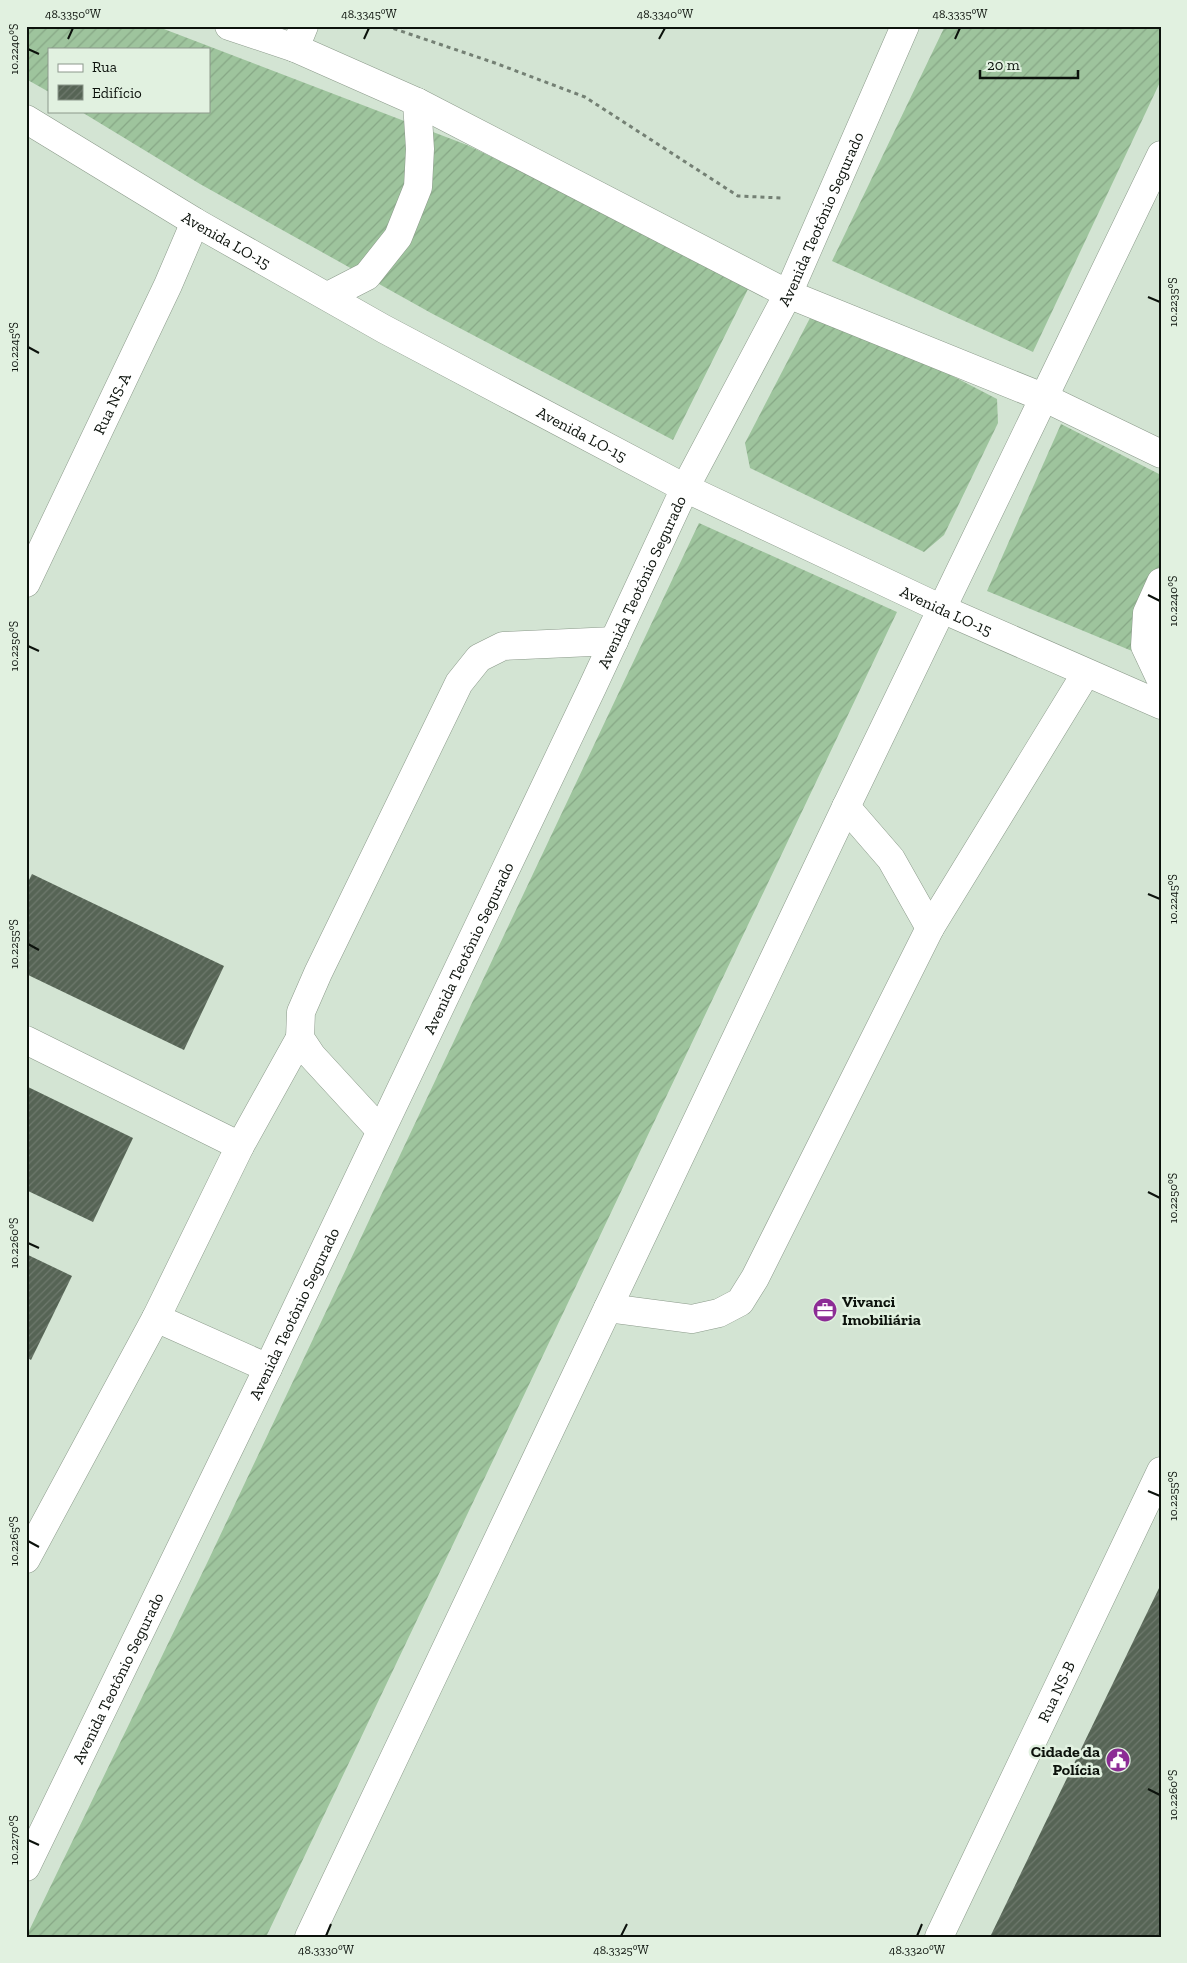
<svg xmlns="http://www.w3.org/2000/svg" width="1187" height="1963" viewBox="0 0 1187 1963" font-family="'Zilla Slab',serif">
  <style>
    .garden { fill: url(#garden-furrows) }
    .building { fill: url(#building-hatch) }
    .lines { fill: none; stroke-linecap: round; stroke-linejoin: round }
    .minor-casing { stroke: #8b9a8a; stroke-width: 29 }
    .major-casing { stroke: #8b9a8a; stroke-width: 29 }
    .path { stroke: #748074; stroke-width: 3; stroke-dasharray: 4 4; stroke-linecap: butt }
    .minor { stroke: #fff; stroke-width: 28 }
    .major { stroke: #fff; stroke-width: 28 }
    .ticks { fill: none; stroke: #0c120c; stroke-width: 2 }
    .labels { text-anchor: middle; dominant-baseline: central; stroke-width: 5; stroke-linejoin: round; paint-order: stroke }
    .street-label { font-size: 16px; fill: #0c120c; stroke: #e1f1e0 }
    .poi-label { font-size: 16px; font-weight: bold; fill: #0c120c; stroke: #e1f1e0; text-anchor: start }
    .neatline { fill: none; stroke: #0c120c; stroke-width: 2 }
    .ticks-label { font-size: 12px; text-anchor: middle; fill: #0c120c }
  </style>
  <defs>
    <pattern id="garden-furrows" width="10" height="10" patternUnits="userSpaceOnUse" patternTransform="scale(1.25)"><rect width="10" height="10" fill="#9ec49d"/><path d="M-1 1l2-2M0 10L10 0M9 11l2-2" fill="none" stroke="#87a786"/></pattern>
    <pattern id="building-hatch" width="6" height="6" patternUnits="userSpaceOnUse" patternTransform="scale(1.25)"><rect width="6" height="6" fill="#566455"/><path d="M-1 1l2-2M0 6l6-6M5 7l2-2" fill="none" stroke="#6e796d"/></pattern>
  </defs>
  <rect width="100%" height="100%" fill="#d3e4d3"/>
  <g class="garden">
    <path d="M 26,26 L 156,26 L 467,145 L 637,227 L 750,285 L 673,440 L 431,313 L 200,184 L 80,111 L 209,111 L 209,49 L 49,49 L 49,92 L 26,79 Z"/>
    <path d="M 945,26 L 1161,26 L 1161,80 L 1033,352 L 832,261 Z"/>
    <path d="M 810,318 L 912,355 L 997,399 L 998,423 L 944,535 L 924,552 L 750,468 L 745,443 Z"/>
    <path d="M 1061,424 L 1161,475 L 1161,663 L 987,591 Z"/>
    <path d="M 699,523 L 897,612 L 266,1937 L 26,1937 L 208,1561 Z"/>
  </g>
  <g class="building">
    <path d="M 32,874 L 224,966 L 184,1050 L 26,974 L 26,886 Z"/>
    <path d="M 26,1086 L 133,1138 L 93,1222 L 26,1190 Z"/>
    <path d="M 26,1254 L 72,1276 L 31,1360 L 26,1357 Z"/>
    <path d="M 1161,1584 L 1161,1937 L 990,1937 Z"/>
  </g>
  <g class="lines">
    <defs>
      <g id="minor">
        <path d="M 229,26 L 295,48 L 417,102 L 788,294 L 1045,398 L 1161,454"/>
        <path d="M 295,48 L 304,26"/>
        <path id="s1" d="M 26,119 L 195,222 L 384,329 L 685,488 L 942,609 L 1161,705"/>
        <path d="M 328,296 L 367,276 L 398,237 L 418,187 L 420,149 L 417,102"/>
        <path d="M 1161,582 L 1147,613 L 1145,646 L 1161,680"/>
        <path id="s2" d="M 26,583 L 168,285 L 195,222"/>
        <path d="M 930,928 L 1086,673"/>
        <path d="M 26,1040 L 240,1146 L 156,1318 L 26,1559"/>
        <path d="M 380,1130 L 312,1056 L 300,1038 L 301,1012 L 318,973 L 459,683 L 479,658 L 503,646 L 614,641"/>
        <path d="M 240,1146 L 300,1038"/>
        <path d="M 608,1308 L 692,1319 L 719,1313 L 740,1302 L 755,1278 L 930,928 L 891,859 L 846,807"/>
        <path d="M 156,1318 L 268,1368"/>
        <path id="s3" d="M 939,1937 L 1161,1471"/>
      </g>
      <g id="major">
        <path id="s4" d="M 26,1867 L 268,1368 L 592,688 L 685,488 L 788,294 L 905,26"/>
        <path d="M 309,1937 L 846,807 L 1161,155"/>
      </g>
    </defs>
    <use href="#minor" class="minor-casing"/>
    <use href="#major" class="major-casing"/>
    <path class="path" d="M 386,26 L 495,63 L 585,97 L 738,196 L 781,198"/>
    <use href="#minor" class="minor"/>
    <use href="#major" class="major"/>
  </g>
  <path class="ticks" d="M 68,39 L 73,28M 364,39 L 369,28M 659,39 L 665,28M 955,39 L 960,28M 28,49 L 39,54M 1148,297 L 1160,302M 28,347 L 39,353M 1148,595 L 1160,601M 28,646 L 39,651M 1148,894 L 1160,899M 28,944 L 39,950M 1148,1192 L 1160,1198M 28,1243 L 39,1248M 1148,1491 L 1160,1496M 28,1541 L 39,1547M 1148,1789 L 1160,1795M 28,1840 L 39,1845M 326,1936 L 331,1924M 621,1936 L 627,1924M 917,1936 L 922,1924"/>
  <defs>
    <symbol id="office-disc" viewBox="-11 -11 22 22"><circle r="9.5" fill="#8c2c95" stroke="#e1f1e0"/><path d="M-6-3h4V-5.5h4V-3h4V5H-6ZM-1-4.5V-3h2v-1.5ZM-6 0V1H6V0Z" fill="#fff"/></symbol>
    <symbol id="civic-disc" viewBox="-11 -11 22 22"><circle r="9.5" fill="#8c2c95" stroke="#e1f1e0"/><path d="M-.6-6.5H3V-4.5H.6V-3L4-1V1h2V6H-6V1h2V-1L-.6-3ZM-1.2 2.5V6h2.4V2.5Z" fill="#fff"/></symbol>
  </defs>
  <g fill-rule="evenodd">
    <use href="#office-disc" x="811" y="1296" width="28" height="28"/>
    <use href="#civic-disc" x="1104" y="1746" width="28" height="28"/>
  </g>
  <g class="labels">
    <g class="street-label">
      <text stroke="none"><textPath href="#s4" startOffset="1830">Avenida Teotônio Segurado</textPath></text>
      <text stroke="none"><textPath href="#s1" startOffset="234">Avenida LO-15</textPath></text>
      <text stroke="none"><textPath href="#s2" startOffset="199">Rua NS-A</textPath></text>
      <text stroke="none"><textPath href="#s1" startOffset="639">Avenida LO-15</textPath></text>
      <text stroke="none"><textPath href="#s4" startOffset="1425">Avenida Teotônio Segurado</textPath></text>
      <text stroke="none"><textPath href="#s1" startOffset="1044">Avenida LO-15</textPath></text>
      <text stroke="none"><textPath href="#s4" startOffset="1020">Avenida Teotônio Segurado</textPath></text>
      <text stroke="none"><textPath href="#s4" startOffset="615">Avenida Teotônio Segurado</textPath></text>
      <text stroke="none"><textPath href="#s4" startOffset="210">Avenida Teotônio Segurado</textPath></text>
      <text stroke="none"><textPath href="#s3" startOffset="272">Rua NS-B</textPath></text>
    </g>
    <g class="poi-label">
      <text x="842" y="1301">Vivanci<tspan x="842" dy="18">Imobiliária</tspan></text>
      <text x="1100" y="1751" text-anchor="end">Cidade da<tspan x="1100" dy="18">Polícia</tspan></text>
    </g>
  </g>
  <rect width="1187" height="1963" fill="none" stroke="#e1f1e0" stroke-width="55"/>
  <rect x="48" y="48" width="162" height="65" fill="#e1f1e0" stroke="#8c988b"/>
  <rect x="58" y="64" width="25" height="8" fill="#ffffff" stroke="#8c988b"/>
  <text x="92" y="72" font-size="15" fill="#0c120c">Rua</text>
  <rect x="58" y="85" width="25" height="15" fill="url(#building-hatch)" stroke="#8c988b"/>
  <text x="92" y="98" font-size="15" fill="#0c120c">Edifício</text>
  <path d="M980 70v8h98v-8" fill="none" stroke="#0c120c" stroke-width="2.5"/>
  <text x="987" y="70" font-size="15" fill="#0c120c" stroke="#e1f1e0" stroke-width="4" paint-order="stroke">20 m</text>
  <rect x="28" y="28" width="1132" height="1908" class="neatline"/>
  <g class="ticks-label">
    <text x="73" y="18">48.3350°W</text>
    <text x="369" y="18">48.3345°W</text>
    <text x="665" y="18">48.3340°W</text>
    <text x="960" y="18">48.3335°W</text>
    <text transform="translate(14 49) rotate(-90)" y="4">10.2240°S</text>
    <text transform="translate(1173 302) rotate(-90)" y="4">10.2235°S</text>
    <text transform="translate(14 347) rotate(-90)" y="4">10.2245°S</text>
    <text transform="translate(1173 601) rotate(-90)" y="4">10.2240°S</text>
    <text transform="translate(14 646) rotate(-90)" y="4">10.2250°S</text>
    <text transform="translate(1173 899) rotate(-90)" y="4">10.2245°S</text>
    <text transform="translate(14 944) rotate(-90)" y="4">10.2255°S</text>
    <text transform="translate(1173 1198) rotate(-90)" y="4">10.2250°S</text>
    <text transform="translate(14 1243) rotate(-90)" y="4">10.2260°S</text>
    <text transform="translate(1173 1496) rotate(-90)" y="4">10.2255°S</text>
    <text transform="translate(14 1541) rotate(-90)" y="4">10.2265°S</text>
    <text transform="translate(1173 1795) rotate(-90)" y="4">10.2260°S</text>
    <text transform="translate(14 1840) rotate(-90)" y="4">10.2270°S</text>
    <text x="326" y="1954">48.3330°W</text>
    <text x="621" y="1954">48.3325°W</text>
    <text x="917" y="1954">48.3320°W</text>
  </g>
</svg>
